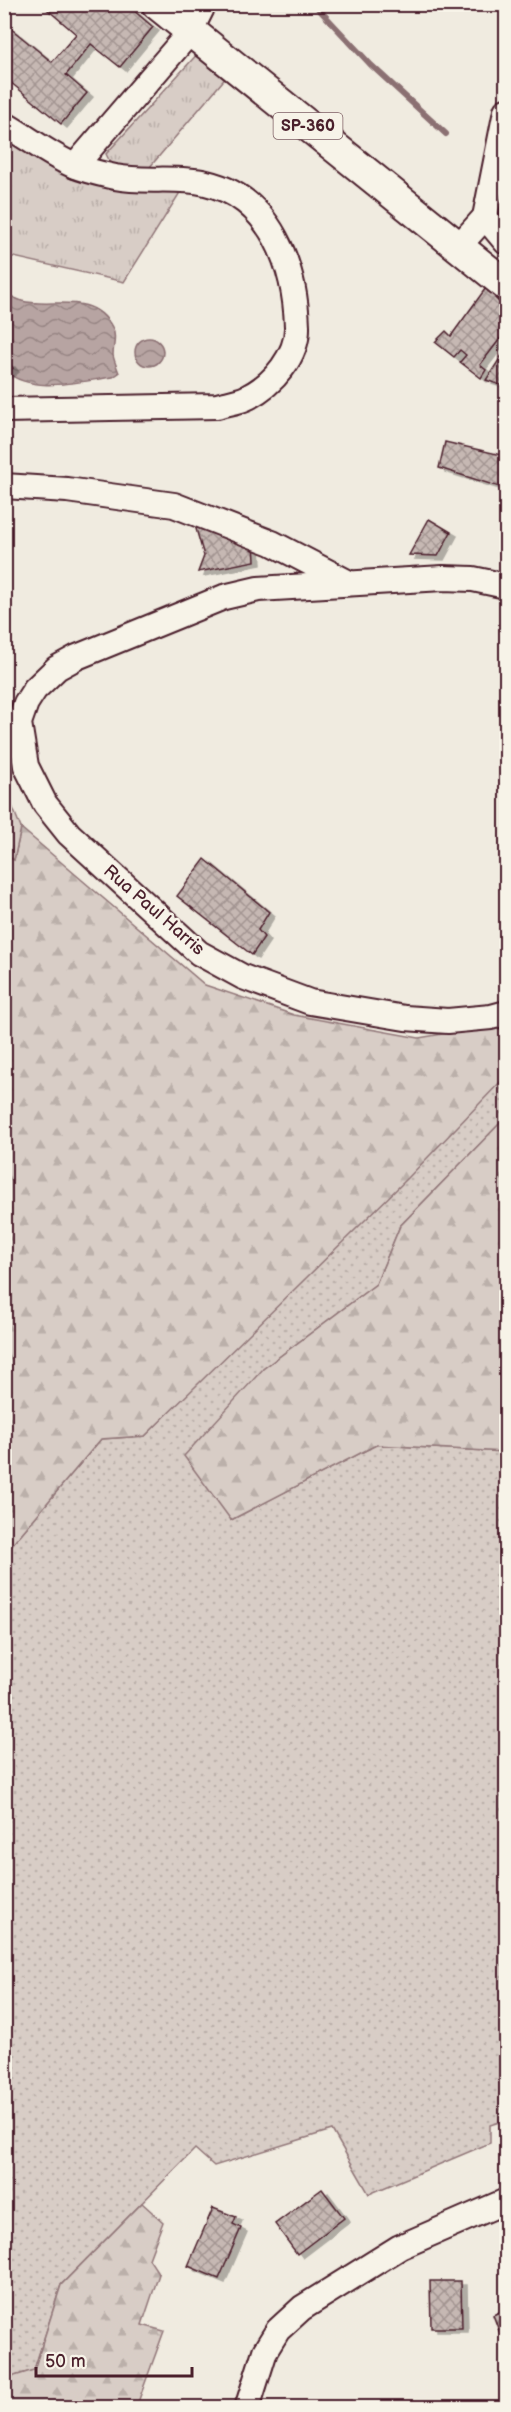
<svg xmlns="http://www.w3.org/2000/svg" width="511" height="2412" viewBox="0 0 511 2412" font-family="'Balsamiq Sans',sans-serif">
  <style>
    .grass { fill: url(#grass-dots); stroke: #917678; stroke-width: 1.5 }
    .forest { fill: url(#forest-firs); stroke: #917678; stroke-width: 1.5 }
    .park { fill: url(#park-tufts); stroke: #917678; stroke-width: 1.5 }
    .water { fill: url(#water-waves); stroke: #8b6f72; stroke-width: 1.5 }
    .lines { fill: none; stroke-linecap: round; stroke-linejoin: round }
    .stream { stroke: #8b6f72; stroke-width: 6 }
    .building { fill: url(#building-cross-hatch); stroke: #4a1f2b; stroke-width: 1.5; filter: url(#shadow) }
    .minor-casing { stroke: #4a1f2b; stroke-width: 28 }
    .major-casing { stroke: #4a1f2b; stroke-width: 34 }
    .minor { stroke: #f7f3e8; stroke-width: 24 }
    .major { stroke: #f7f3e8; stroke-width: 30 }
    .labels { text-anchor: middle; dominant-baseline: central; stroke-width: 5; stroke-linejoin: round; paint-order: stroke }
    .shield { fill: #f7f3e8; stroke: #7e5f64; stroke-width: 1.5 }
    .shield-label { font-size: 16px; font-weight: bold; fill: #4a1f2b }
    .street-label { font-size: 18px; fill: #4a1f2b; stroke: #f7f3e8 }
  </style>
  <defs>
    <pattern id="grass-dots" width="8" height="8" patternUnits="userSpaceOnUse" patternTransform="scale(1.5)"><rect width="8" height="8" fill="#d8cdc6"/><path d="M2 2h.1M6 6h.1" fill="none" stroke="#bbb0aa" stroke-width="1.8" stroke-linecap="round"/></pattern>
    <pattern id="forest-firs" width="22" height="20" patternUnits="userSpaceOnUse" patternTransform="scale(1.5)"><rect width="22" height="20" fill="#d8cdc6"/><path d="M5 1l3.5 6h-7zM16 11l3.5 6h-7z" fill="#bbb0aa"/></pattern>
    <pattern id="park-tufts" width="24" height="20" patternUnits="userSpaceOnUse" patternTransform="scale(1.5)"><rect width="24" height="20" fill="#d8cdc6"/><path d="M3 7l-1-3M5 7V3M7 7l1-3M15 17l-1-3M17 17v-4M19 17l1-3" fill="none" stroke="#bbb0aa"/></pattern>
    <pattern id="water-waves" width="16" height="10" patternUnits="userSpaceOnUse" patternTransform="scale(1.5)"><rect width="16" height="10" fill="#b7a4a2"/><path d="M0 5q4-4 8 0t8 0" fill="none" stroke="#978584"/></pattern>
    <pattern id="building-cross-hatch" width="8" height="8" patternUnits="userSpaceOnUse" patternTransform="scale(1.5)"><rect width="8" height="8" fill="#c6b8b3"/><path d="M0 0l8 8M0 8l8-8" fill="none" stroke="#a39592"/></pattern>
    <filter id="shadow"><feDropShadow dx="6" dy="4" stdDeviation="0" flood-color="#0004"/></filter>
  </defs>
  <rect width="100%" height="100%" fill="#f0ebe0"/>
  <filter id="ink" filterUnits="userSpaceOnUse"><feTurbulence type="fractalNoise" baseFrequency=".0167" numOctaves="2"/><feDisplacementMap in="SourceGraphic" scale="12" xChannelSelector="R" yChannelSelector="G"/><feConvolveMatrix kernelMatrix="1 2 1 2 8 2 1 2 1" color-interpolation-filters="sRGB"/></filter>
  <g filter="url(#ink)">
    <path class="grass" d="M 506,1073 L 506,1117 L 400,1226 L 376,1284 L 263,1369 L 231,1520 L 376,1445 L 506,1452 L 506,2120 L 490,2125 L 490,2143 L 369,2194 L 332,2130 L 214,2166 L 195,2149 L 61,2285 L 34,2370 L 8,2378 L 7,2407 L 5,2408 L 5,1553 L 101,1439 L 145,1436 Z"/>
    <g class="forest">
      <path d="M 21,828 L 205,985 L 294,1015 L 419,1038 L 506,1023 L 506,1076 L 408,1178 L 145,1436 L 101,1439 L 5,1553 L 4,855 L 14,860 Z"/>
      <path d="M 506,1117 L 506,1452 L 376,1445 L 231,1520 L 184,1456 L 263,1369 L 376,1284 L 400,1226 Z"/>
      <path d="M 142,2203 L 163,2222 L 149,2259 L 159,2274 L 142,2325 L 164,2331 L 137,2405 L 143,2407 L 7,2407 L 8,2378 L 34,2370 L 61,2285 Z"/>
    </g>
    <g class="park">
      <path d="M 201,50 L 228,75 L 149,168 L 119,170 L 109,160 L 106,154 Z"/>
      <path d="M 4,130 L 181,191 L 124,282 L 5,255 Z"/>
      <path d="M 4,786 L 21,828 L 14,860 L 5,855 Z"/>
    </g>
    <g class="water">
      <path d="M 5,293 C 10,296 16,299 22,301 C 51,309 92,290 112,327 C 117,337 113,345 113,355 C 114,361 117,367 119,373 L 113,377 C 80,381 33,395 5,371 Z"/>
      <circle cx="149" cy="352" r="14"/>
    </g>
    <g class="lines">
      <path class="stream" d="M 314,4 L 371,65 L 446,134"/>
    </g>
    <g class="building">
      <path d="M 41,4 L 126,4 L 153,27 L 120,67 L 91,44 L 66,75 L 87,93 L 61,124 L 4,77 L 4,23 L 52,62 L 76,34 Z"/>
      <path d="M 488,285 L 498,290 L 495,298 L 506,309 L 506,331 L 480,365 L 486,370 L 481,378 L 460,362 L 466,355 L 460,350 L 454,357 L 435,342 L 446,331 L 451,336 Z"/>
      <path d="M 506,349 L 506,387 L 486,380 Z"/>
      <path d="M 5,363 L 9,363 L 13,368 L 4,375 Z"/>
      <path d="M 445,442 L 506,456 L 506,489 L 439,468 Z"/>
      <path d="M 429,519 L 451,532 L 438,556 L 409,555 Z"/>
      <path d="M 194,522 L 254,543 L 255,561 L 198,572 L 204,556 Z"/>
      <path d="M 205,859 L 269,912 L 258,930 L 264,937 L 252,955 L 177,896 Z"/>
      <path d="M 322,2189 L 344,2218 L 297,2254 L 275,2224 Z"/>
      <path d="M 213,2208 L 236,2217 L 233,2224 L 241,2228 L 219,2279 L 188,2266 Z"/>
      <path d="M 430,2281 L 461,2281 L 462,2328 L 431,2328 Z"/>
      <path d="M 506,2309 L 506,2343 L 504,2344 L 493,2315 Z"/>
    </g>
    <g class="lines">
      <defs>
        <g id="minor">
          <path d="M 4,124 C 27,137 51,156 75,166 C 87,171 102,174 115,177 C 144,183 176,176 206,183 C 271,198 295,266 297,326 C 298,356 273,384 248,397 C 239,402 227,403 217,406 L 4,410"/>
          <path d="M 75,166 L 190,32 L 204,4"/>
          <path d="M 485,217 L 506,111"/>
          <path d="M 485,217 L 506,242"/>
          <path d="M 458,247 L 485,217"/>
          <path d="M 4,486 L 67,490 L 174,505 L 272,543 L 347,582"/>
          <path d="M 506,586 L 473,579 L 443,578 L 258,589 L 224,597 L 77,657 L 57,668 L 35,689 L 26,703 L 19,723 L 26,766 L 45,804 L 69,834 L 199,953 L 243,977 L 310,1002 L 405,1018 L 448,1021 L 491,1017 L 506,1013"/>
          <path d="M 247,2408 L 265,2351 L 278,2330 L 302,2308 L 400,2247 L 506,2201"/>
        </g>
        <path id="major" d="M 157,4 L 506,285"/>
      </defs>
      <use href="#minor" class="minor-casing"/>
      <use href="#major" class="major-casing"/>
      <use href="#minor" class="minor"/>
      <use href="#major" class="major"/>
    </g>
  </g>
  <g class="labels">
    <rect class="shield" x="273.5" y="113" width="69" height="26" rx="4.5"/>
    <g class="shield-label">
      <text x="308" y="126">SP-360</text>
    </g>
    <g class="street-label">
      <text transform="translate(154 910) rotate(41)">Rua Paul Harris</text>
    </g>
  </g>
  <rect width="511" height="2412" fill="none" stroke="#f7f3e8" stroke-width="24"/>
  <rect x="12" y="12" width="487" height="2388" fill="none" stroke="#4a1f2b" stroke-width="2" filter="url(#ink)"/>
  <path d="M36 2367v9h156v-9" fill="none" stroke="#4a1f2b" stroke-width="3"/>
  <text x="45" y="2367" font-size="18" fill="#4a1f2b" stroke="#f7f3e8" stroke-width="4.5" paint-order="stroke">50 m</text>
</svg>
